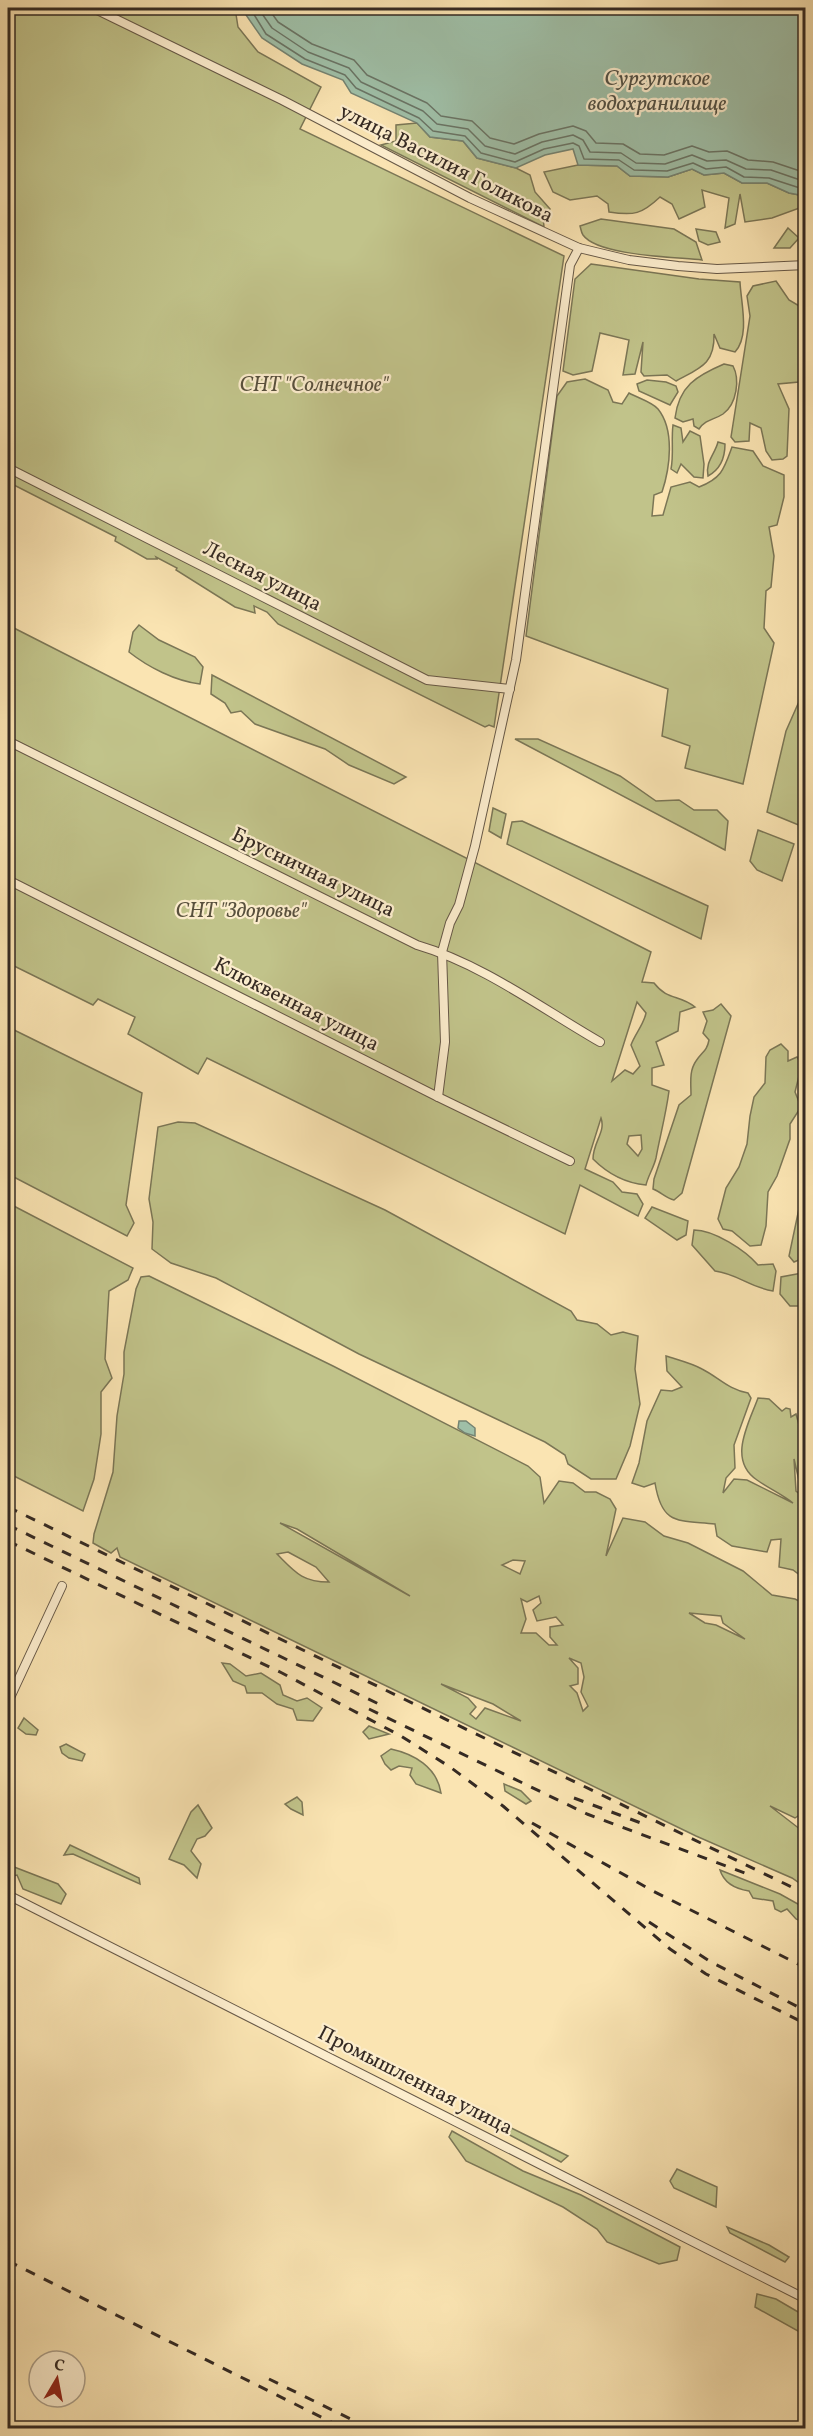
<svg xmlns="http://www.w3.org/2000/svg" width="813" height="2436" viewBox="0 0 813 2436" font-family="Vollkorn,serif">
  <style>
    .green { fill: #c1c38a; stroke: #7b7656; stroke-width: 1.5; fill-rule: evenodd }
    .water { fill: #9fbfa7; stroke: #758372; stroke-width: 1.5 }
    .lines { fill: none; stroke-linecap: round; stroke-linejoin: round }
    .shore { stroke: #6a7465; stroke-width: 1.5 }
    .minor-casing { stroke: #665847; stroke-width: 10 }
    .minor { stroke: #fcedcd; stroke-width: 8 }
    .rail { stroke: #352a23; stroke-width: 3; stroke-dasharray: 10 10; stroke-linecap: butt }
    .labels { text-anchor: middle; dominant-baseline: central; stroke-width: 4.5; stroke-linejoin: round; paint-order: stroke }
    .street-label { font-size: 21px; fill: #352a23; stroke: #fcedcd }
    .park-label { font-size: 21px; font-style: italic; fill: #58503d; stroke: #fcedcd }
    .water-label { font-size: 22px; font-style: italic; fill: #504f44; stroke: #fcedcd }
  </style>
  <rect width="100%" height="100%" fill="#fae4b2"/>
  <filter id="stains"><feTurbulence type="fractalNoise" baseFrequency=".00333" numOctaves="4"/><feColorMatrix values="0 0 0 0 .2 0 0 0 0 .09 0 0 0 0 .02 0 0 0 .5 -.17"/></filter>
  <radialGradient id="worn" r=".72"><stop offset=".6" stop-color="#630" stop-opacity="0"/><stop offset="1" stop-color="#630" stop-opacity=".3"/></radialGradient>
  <g class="green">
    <path d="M 8,8 L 235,8 L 238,27 L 258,52 L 321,87 L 300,129 L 564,256 L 494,727 L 489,725 L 485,727 L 278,624 L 267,612 L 254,606 L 255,613 L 235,607 L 176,570 L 177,568 L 156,557 L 157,559 L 147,559 L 115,541 L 116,537 L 8,482 Z"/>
    <path d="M 417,123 L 430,137 L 463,141 L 477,158 L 516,168 L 530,175 L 535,192 L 550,209 L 543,216 L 544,227 L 381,145 L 396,141 L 396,125 Z"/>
    <path d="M 578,165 L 617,166 L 630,176 L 668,177 L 692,169 L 704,175 L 724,173 L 742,183 L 767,183 L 789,193 L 805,196 L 805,206 L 772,218 L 745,222 L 740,194 L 735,224 L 725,228 L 729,198 L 702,190 L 705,207 L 679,219 L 672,204 L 660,197 C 642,214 634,216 609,212 L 608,204 L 597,196 L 570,200 L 553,192 L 544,172 Z"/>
    <path d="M 601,219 L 674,229 L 696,242 L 702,260 C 676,257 598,256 583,235 C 581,232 581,229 580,226 Z"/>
    <path d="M 788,228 L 799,238 L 790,248 L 774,248 Z"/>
    <path d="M 696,229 L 716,232 L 720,242 L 708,245 L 699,241 Z"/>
    <path d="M 591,264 L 699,279 L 740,282 C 741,303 750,336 735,352 L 720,348 L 714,334 C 715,364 700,368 676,381 L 667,375 L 644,376 L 641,372 L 643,342 L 635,374 L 623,375 L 629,340 L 600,333 L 592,371 L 573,375 L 563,371 L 575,279 Z"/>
    <path d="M 776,281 L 789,300 L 806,310 L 799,382 L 778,384 L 789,409 L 787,456 L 783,459 L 772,460 L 766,451 L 761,428 L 750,423 L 749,441 L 735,442 L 731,437 L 750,316 L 747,296 L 753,286 Z"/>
    <path d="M 724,364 L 733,366 C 740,379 737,404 723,414 C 714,420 706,419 699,429 L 694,426 L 693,419 L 683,422 L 675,418 C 679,386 696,376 724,364 Z"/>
    <path d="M 585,379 L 608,390 L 613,402 L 622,404 L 629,393 C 638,398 652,402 658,409 C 675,430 670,468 662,492 L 654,495 L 652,516 L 663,515 L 671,487 L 690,482 L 699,487 C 722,478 724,469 732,447 L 753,451 L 763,466 L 784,475 L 784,497 L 777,525 L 769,527 L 774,556 L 771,587 L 766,591 L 764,628 L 774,643 L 743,784 L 685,768 L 690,746 L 662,736 L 668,689 L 526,636 L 557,396 L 567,382 Z"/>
    <path d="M 647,380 L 666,382 L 676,386 L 678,392 L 670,405 L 639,391 L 637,384 Z"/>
    <path d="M 673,425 L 681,428 L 683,442 L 690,431 L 700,436 L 704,464 L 703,478 L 694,477 L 681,464 L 677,473 L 671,469 C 674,454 671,440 673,425 Z"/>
    <path d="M 718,442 L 725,444 C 725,457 721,469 708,476 C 705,462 715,454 718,442 Z"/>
    <path d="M 8,625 L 651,952 L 642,982 L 654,983 C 668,1001 679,994 695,1007 L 680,1012 L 678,1031 L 656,1042 L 664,1065 L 652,1068 L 652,1085 L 669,1091 C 666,1114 660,1136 656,1158 C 654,1167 648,1176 646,1185 C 624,1183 608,1174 593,1159 C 593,1142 606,1132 601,1118 L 585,1169 L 613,1182 L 622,1192 L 637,1194 L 643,1204 L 638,1216 L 580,1185 L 565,1234 L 207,1058 L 198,1074 L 128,1034 L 135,1017 L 98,999 L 93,1005 L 8,963 ZM 637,1002 L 646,1013 C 644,1024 635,1034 631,1045 L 640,1066 L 633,1074 L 625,1070 L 612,1081 ZM 641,1135 L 642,1149 L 638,1156 L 627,1144 L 629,1136 Z"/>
    <path d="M 139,625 L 159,640 L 195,657 L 203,667 L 200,684 C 175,681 148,667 129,652 L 133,632 Z"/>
    <path d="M 212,675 L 406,777 L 394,784 L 349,765 L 325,749 L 255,724 L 241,711 L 231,713 L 225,703 L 211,694 Z"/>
    <path d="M 805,688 L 806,813 L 801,826 L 767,812 L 786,731 Z"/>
    <path d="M 515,739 L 538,739 L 620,776 L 656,801 L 679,800 L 694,810 L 717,810 L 728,821 L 725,850 Z"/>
    <path d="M 493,808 L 506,814 L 501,838 L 489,831 Z"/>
    <path d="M 522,821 L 708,906 L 701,939 L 507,844 L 512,822 Z"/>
    <path d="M 758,830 L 794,844 L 782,881 L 757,870 L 750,861 Z"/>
    <path d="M 721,1004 L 731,1016 L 682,1193 L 674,1200 C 666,1198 661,1192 653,1189 L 654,1179 L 679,1105 L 691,1095 C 691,1083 689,1071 696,1061 C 702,1052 707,1051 709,1040 L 703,1033 L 707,1021 L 703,1012 L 713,1010 Z"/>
    <path d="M 8,1027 L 142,1093 L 126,1205 L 134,1223 L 127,1236 L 8,1174 Z"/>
    <path d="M 781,1044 L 788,1051 L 788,1061 L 797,1057 L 802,1064 L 795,1092 L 801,1107 L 790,1124 L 790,1139 L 777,1176 L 768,1192 L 766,1226 L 761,1245 L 750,1246 L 732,1231 L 723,1229 L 718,1219 L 726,1188 L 739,1167 L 747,1144 L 750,1116 L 754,1097 L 765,1083 L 766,1057 L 770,1050 Z"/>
    <path d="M 178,1122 L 195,1123 L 385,1210 L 571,1311 L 577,1320 L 597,1324 L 611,1335 L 623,1332 L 638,1336 L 635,1369 L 640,1404 L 630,1446 L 616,1479 L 591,1479 L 568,1464 L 565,1455 L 545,1442 L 359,1354 L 216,1278 L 171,1263 L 152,1249 L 153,1222 L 149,1199 L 158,1127 Z"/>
    <path d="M 805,1180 L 806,1266 L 803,1266 L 801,1259 L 794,1262 L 789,1256 Z"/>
    <path d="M 8,1203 L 133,1268 L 128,1280 L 109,1291 L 105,1359 L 112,1378 L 101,1392 L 101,1434 L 94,1479 L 83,1511 L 8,1473 Z"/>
    <path d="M 652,1207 L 688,1221 L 686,1235 L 677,1240 L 645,1218 Z"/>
    <path d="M 694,1230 C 714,1230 745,1250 758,1265 L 773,1264 L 776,1271 L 773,1291 C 749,1287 738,1274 715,1271 L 692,1245 Z"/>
    <path d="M 802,1273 L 805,1274 L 805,1297 L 799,1306 L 790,1306 L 780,1294 L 781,1277 Z"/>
    <path d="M 149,1276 L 333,1366 L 528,1466 L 540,1477 L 544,1503 L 559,1481 L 573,1483 L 585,1492 L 596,1492 L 610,1499 L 616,1509 L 606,1556 L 623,1518 L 645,1522 L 664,1536 L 688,1543 L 743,1571 L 772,1595 L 795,1599 L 805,1604 L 805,1826 L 800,1823 L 801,1814 L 795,1818 L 770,1806 L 805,1833 L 805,1887 L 792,1878 L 696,1836 L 120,1557 L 117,1548 L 111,1553 L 93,1543 L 94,1534 L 113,1472 L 117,1416 L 124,1374 L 124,1352 L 136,1289 L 141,1277 ZM 280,1523 L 297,1529 L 410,1596 ZM 288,1552 L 316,1567 L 329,1582 C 302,1582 295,1572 277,1554 ZM 513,1560 L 525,1561 L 520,1574 L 502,1565 ZM 539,1596 L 541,1603 L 533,1610 L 537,1621 L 556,1617 L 563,1625 L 550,1627 L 550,1637 L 557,1645 L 549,1645 L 536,1633 L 521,1633 L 526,1619 L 521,1599 L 527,1602 ZM 689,1613 L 721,1616 L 723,1623 L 745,1639 L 716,1625 L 705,1623 ZM 569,1658 L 581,1663 L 584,1677 L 581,1692 L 588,1706 L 583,1711 L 577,1693 L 570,1686 L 578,1684 L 578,1668 ZM 441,1684 L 493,1704 L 521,1721 L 485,1708 L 476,1719 L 470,1714 L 476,1707 L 468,1698 Z"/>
    <path d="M 666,1356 C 678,1360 691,1363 702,1369 C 718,1377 729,1390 748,1393 L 751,1398 L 734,1445 L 735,1468 L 726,1478 L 723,1493 L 734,1479 L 747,1480 L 793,1503 C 782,1494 768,1488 757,1480 C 727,1460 749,1423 758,1398 L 769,1399 L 782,1411 L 786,1408 L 790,1409 L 791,1417 L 796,1414 L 804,1443 L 805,1425 L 805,1485 L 801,1489 L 794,1459 L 796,1491 L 805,1498 L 805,1579 L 793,1570 L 779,1567 L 781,1539 L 771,1540 L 767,1552 L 732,1546 L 717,1536 L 715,1524 C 678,1520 662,1526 655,1483 L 644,1487 L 632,1483 L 639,1463 L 647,1421 L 661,1390 L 672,1391 L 682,1387 L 667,1371 Z"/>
    <path d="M 222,1663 L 230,1664 L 246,1676 L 261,1673 L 280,1685 L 283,1695 L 297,1701 L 307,1698 L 322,1708 L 313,1721 L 297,1720 L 293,1709 L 277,1704 L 262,1693 L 247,1693 L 245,1686 L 233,1681 Z"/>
    <path d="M 24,1718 L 38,1730 L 36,1735 L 26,1734 L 18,1728 Z"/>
    <path d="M 369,1726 L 389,1734 L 369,1739 L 363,1732 Z"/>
    <path d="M 66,1744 L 85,1754 L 82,1761 L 69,1758 L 62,1753 L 60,1747 Z"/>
    <path d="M 391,1749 C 414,1754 437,1767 441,1793 L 416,1784 L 410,1775 L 412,1768 L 399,1766 L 391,1770 L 385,1764 L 381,1756 Z"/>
    <path d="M 504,1784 L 521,1791 L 531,1801 L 526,1804 L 505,1791 Z"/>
    <path d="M 297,1797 L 302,1802 L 303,1815 L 291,1809 L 285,1804 Z"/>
    <path d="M 198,1805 L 212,1828 L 205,1836 L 197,1839 L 191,1851 L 201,1864 L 197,1878 L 184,1865 L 169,1859 L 191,1812 Z"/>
    <path d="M 70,1845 L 139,1878 L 140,1884 L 73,1854 L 64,1855 Z"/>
    <path d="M 9,1865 L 58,1884 L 66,1894 L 61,1904 L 23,1889 L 17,1875 L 8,1877 Z"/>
    <path d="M 720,1870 L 780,1894 L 805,1908 L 805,1923 L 796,1919 L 787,1909 L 781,1912 L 775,1909 L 773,1901 L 753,1898 L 749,1891 C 736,1889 724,1883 720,1870 Z"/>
    <path d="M 501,2123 L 568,2156 L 561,2162 L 500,2130 Z"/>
    <path d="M 452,2131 L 523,2171 L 581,2195 L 680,2247 L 677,2260 L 659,2264 L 607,2242 L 597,2229 L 563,2207 L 466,2161 L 449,2137 Z"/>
    <path d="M 677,2169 L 717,2187 L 716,2207 L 674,2188 L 670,2181 Z"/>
    <path d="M 727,2227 L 769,2245 L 789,2257 L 785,2262 L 730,2233 Z"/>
    <path d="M 757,2294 L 776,2299 L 805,2316 L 805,2335 L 755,2307 Z"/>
  </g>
  <g class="water">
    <path d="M 244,8 L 805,8 L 805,196 L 789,193 L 767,183 L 742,183 L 724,173 L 704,175 L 692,169 L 668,177 L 630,176 L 617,166 L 578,165 L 573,149 L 545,155 L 516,168 L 477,158 L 463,141 L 430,137 L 417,123 L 351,93 L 343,80 L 302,64 L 262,38 L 246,15 Z"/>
    <path d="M 459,1421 L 466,1421 L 475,1428 L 475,1436 L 465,1433 L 458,1428 Z"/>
  </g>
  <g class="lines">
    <g class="shore">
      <path d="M 250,8 L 266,34 L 305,59 L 345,75 L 356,88 L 419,118 L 433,131 L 465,136 L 481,153 L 515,162 L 544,149 L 573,143 L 579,146 L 584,159 L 619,160 L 634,170 L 667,171 L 693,163 L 706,169 L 726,167 L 744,177 L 769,178 L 806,190"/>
      <path d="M 258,8 L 272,28 L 308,52 L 349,68 L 361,82 L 423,111 L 437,124 L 468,129 L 485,146 L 515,154 L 542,142 L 573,135 L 583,140 L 590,152 L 621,153 L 636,163 L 665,164 L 692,155 L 707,161 L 726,160 L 746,169 L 771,170 L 806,182"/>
      <path d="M 268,8 L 278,22 L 312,44 L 354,60 L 367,75 L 427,103 L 441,116 L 472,121 L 490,138 L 514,144 L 539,134 L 573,126 L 586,131 L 596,143 L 623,144 L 640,154 L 664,155 L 692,146 L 709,152 L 727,151 L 748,160 L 773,162 L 806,173"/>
    </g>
    <defs>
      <g id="minor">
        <path d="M 93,8 L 282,100 L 470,198 L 579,248 L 629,260 L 678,266 L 717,269 L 806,265"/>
        <path d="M 8,468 L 427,680 L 510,689"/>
        <path d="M 8,741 L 417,945 C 482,964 541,1008 600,1042"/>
        <path d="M 8,880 L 438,1097 L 570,1161"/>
        <path d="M 438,1097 L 445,1042 L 442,952 L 450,923 L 459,905 L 475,846 L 516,660 L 570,265 L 579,248"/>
        <path d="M 8,1702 L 62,1586"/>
        <path d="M 8,1895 L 806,2299"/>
      </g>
    </defs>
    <use href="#minor" class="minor-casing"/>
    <use href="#minor" class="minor"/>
    <g class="rail">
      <path d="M 8,1507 L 806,1894"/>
      <path d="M 8,1525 L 385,1707"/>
      <path d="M 8,1541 L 282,1673 L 401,1736 L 450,1767 L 503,1806 L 670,1949 L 706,1974 L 806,2024"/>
      <path d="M 369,1709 L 587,1814 L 745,1873"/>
      <path d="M 574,1798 L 641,1823"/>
      <path d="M 532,1823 L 653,1891 L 806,1968"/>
      <path d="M 649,1922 L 711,1962 L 806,2011"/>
      <path d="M 8,2261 L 343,2428"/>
      <path d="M 269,2379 L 369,2428"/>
    </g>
  </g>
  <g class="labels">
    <g class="street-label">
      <text transform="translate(446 164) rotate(27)">улица Василия Голикова</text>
      <text transform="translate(262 577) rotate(27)">Лесная улица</text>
      <text transform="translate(313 873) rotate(26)">Брусничная улица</text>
      <text transform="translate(296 1005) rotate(27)">Клюквенная улица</text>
      <text transform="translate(415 2081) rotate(27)">Промышленная улица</text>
    </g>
    <g class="park-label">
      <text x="314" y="385">СНТ "Солнечное"</text>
      <text x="241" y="911">СНТ "Здоровье"</text>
    </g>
    <g class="water-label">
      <text x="657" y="79">Сургутское<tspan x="657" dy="25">водохранилище</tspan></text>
    </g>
  </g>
  <rect width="813" height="2436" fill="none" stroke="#fae4b2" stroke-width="30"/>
  <rect x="9" y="9" width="795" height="2418" fill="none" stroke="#352a23" stroke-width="3"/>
  <rect x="15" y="15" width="783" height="2406" fill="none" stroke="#352a23" stroke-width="1.5"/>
  <g transform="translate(57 2379) rotate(10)"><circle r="28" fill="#fcedcd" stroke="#ac9f89" stroke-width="1.5"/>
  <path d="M0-4.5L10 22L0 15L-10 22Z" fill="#8f2418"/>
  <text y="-9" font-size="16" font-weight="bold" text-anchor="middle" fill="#352a23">С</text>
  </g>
  <rect width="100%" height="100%" filter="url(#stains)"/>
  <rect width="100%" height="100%" fill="url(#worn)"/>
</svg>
